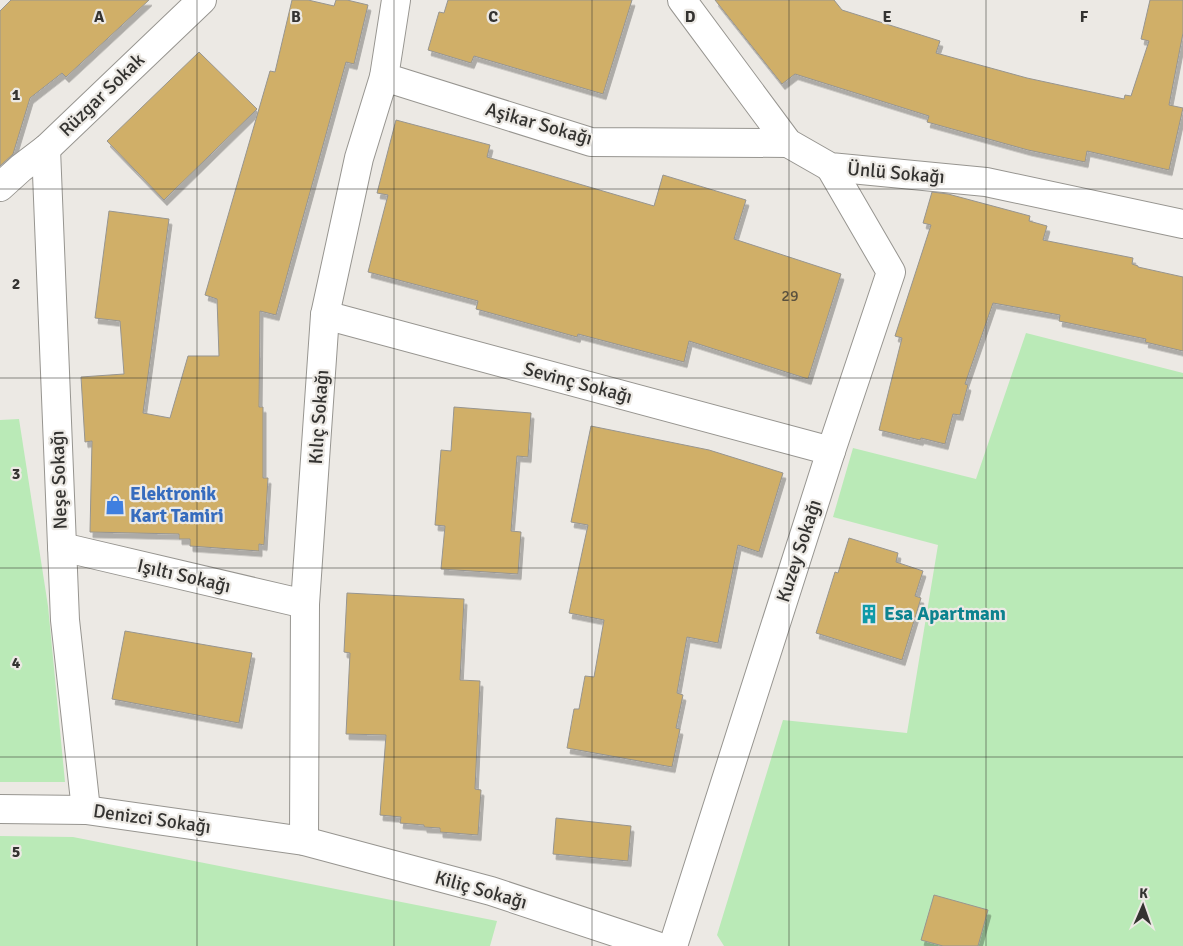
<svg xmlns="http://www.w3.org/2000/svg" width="1183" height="946" viewBox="0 0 1183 946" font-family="Signika,sans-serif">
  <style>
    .green { fill: #baeab7 }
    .building { fill: #d0af68; stroke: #979590; filter: url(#shadow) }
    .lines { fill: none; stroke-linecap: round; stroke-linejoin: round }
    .minor-casing { stroke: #979590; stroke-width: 30 }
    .minor { stroke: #fff; stroke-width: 28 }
    .grid { fill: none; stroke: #343331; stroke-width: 1; stroke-opacity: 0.55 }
    .labels { text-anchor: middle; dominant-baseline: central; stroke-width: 4.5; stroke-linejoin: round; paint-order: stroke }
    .number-label { font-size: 16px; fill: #5b523f }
    .street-label { font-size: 19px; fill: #343331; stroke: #ece9e4 }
    .shop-label { font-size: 19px; font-weight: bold; fill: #366cbe; stroke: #ece9e4; text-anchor: start }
    .culture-label { font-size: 19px; font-weight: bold; fill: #0d838f; stroke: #ece9e4; text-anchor: start }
    .grid-label { font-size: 16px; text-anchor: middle; font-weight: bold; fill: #343331; stroke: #ece9e4; stroke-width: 4.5; stroke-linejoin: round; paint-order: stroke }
  </style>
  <defs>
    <filter id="shadow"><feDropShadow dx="3" dy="5.5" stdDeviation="0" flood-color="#0004"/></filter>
  </defs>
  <rect width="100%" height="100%" fill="#ece9e4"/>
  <g class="green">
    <path d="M 1026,333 L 1183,373 L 1183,946 L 724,946 L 717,935 L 783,720 L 907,733 L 938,545 L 833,517 L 853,448 L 976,479 Z"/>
    <path d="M 19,419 L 48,606 L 65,782 L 0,782 L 0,420 Z"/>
    <path d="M 0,836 L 73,837 L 497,921 L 490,946 L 0,946 Z"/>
  </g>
  <g class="building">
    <path d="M 11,0 L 149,0 L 66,77 L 62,73 L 30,98 L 13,154 L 0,166 L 0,11 Z"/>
    <path d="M 292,0 L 308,0 L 334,6 L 336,0 L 347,0 L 368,5 L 354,64 L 346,62 L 276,315 L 260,311 L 259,407 L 263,407 L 263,478 L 268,478 L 264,545 L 259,544 L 259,551 L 190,546 L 190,539 L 179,539 L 179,534 L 90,532 L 92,441 L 85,442 L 81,377 L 124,374 L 120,321 L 95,318 L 109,211 L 169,219 L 143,413 L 170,418 L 188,356 L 219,356 L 217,299 L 205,295 L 270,71 L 275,72 Z"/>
    <path d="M 448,0 L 632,0 L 603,94 L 474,56 L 471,63 L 428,50 L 439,12 L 444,13 Z"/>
    <path d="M 715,0 L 834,0 L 842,10 L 940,41 L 936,53 L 1027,78 L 1124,99 L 1125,95 L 1131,96 L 1149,41 L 1141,39 L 1150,0 L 1183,0 L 1183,33 L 1169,105 L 1183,108 L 1169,170 L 1087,151 L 1085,162 L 1028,150 L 927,122 L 929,116 L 795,74 L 782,84 Z"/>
    <path d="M 199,52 L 257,109 L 164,200 L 107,141 Z"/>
    <path d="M 396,120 L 490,145 L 487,157 L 654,206 L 663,175 L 746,200 L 734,239 L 841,274 L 808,379 L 689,341 L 684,362 L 578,334 L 577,337 L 476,309 L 478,301 L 368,272 L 388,195 L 377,193 Z"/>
    <path d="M 932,192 L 948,194 L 1030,216 L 1029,221 L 1047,226 L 1043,240 L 1133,258 L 1132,264 L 1138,266 L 1138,267 L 1183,277 L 1183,351 L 1145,342 L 1146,339 L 1059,321 L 1060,315 L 993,303 L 965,384 L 968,385 L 960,415 L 953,414 L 945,444 L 921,438 L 920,440 L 879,430 L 902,338 L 895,336 L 931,225 L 923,223 Z"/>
    <path d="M 454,407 L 531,413 L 528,457 L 517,456 L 511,531 L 521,532 L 518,574 L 441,569 L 445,526 L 435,525 L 441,450 L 451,451 Z"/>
    <path d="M 591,426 L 709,450 L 783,473 L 759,552 L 738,545 L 718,643 L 687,637 L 677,693 L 683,695 L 676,728 L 680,729 L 672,767 L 567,748 L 574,709 L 579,709 L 585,676 L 594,677 L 604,620 L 569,613 L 588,525 L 571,522 Z"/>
    <path d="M 849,538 L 898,553 L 896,562 L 923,571 L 915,596 L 921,598 L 902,660 L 816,633 L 835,572 L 838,573 Z"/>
    <path d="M 347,593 L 464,599 L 460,680 L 480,681 L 475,789 L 481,790 L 478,835 L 440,832 L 440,828 L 424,827 L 424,825 L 400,823 L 401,817 L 380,815 L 386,735 L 346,734 L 350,653 L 344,652 Z"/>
    <path d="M 125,631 L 252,653 L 239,723 L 112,699 Z"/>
    <path d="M 556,818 L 631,826 L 628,861 L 553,854 Z"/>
    <path d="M 934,895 L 988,910 L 978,946 L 943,946 L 921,940 Z"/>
  </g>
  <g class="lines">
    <defs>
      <g id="minor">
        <path d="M 682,0 L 788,143 L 830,167 L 986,182 L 1183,224"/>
        <path d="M 384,77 L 591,142 L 788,143"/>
        <path d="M 46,149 L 65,620 L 86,810"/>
        <path d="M 0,187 L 21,168 L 46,149 L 202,0"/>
        <path d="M 325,315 L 831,451"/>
        <path d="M 62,547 L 305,604"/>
        <path d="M 0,809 L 86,810 L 304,841 L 491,891 L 657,946"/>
        <path d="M 304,841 L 305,604 L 325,315 L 359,158 L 384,77 L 396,0"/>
        <path d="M 673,946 L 831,451 L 891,272 L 830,167"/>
      </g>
    </defs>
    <use href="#minor" class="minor-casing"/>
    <use href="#minor" class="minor"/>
  </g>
  <path class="grid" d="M 197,0 L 197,946M 394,0 L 394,946M 592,0 L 592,946M 789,0 L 789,946M 986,0 L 986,946M 0,189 L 1183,189M 0,378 L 1183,378M 0,568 L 1183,568M 0,757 L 1183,757"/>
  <defs>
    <symbol id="shop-bare" viewBox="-9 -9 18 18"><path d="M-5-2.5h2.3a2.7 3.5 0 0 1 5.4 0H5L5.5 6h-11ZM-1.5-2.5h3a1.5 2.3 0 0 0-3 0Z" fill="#3f7fe0" stroke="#ece9e4" stroke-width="2.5" paint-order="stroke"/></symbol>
    <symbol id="building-bare" viewBox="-9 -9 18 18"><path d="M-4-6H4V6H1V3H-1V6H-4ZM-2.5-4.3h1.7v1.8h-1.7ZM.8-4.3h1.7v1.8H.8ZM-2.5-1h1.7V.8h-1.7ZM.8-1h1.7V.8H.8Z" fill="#0f9aa8" stroke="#ece9e4" stroke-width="2.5" paint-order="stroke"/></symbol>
  </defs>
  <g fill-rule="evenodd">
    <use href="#shop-bare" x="101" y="491" width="28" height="28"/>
    <use href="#building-bare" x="855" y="600" width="28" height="28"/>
  </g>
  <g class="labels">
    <g class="number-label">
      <text x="790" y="296">29</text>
    </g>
    <g class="street-label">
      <text transform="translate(102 95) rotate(-44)">Rüzgar Sokak</text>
      <text transform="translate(539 124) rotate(16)">Aşikar Sokağı</text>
      <text transform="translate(896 173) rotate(5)">Ünlü Sokağı</text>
      <text transform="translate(578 383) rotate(15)">Sevinç Sokağı</text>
      <text transform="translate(319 417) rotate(-86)">Kılıç Sokağı</text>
      <text transform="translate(59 480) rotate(-92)">Neşe Sokağı</text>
      <text transform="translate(799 551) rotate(-72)">Kuzey Sokağı</text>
      <text transform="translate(184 576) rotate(13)">Işıltı Sokağı</text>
      <text transform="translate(152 819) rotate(8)">Denizci Sokağı</text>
      <text transform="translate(481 890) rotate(16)">Kiliç Sokağı</text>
    </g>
    <g class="shop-label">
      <text x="130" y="494">Elektronik<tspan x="130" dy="22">Kart Tamiri</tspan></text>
    </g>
    <g class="culture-label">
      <text x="884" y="614">Esa Apartmanı</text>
    </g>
  </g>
  <g class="grid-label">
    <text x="99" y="22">A</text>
    <text x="296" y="22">B</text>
    <text x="493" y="22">C</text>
    <text x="690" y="22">D</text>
    <text x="887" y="22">E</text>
    <text x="1084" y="22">F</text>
    <text x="16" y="100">1</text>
    <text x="16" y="289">2</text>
    <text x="16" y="479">3</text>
    <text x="16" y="668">4</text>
    <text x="16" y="857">5</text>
  </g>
  <g transform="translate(1143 906) rotate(2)" stroke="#ece9e4" stroke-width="4" paint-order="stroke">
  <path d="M0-4L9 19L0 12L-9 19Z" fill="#343331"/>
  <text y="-8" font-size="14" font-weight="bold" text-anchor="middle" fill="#343331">K</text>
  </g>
</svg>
